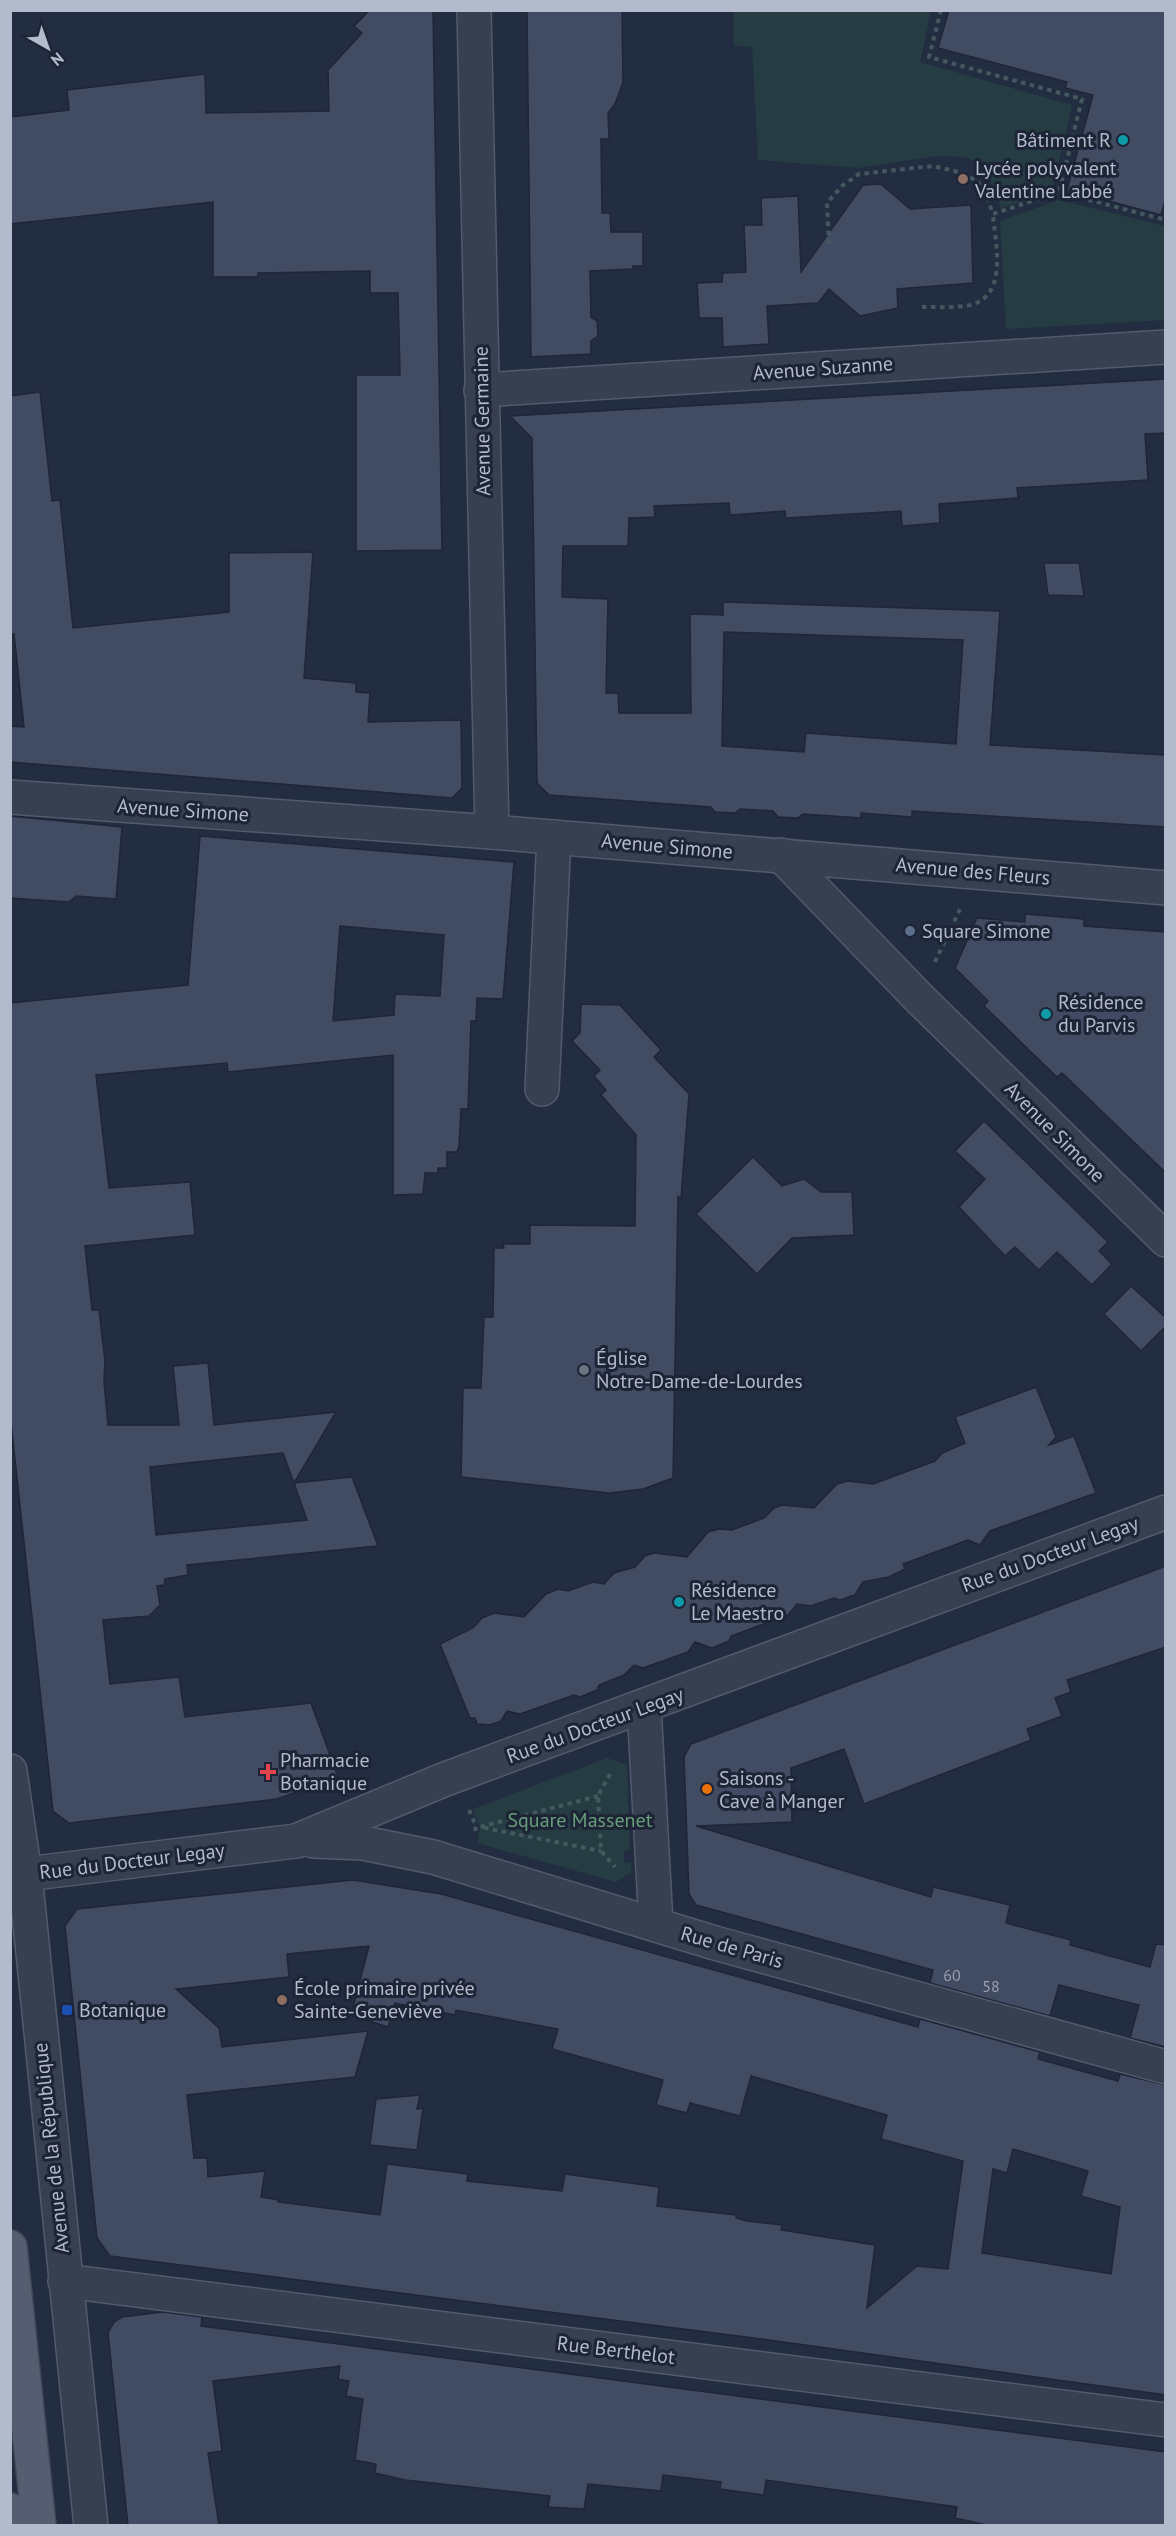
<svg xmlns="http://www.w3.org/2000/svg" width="1176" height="2536" viewBox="0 0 1176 2536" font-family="'PT Sans',sans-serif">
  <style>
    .green { fill: #253c42 }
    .building { fill: #414c63; stroke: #1e2638; stroke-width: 1.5; fill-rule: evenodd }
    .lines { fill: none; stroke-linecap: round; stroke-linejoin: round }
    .minor-casing { stroke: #525a6b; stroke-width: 36 }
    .major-casing { stroke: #40485a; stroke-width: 36 }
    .path { stroke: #43595f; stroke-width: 4; stroke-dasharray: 4.5 4.5; stroke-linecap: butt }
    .minor { stroke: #373f50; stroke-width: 33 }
    .major { stroke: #555e71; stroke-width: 33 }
    .culture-dot { fill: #0f9aa8; stroke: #1c2436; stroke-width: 2 }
    .education-dot { fill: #8d6e63; stroke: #1c2436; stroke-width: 2 }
    .service-dot { fill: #5c6f8a; stroke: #1c2436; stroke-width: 2 }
    .worship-dot { fill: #6b7280; stroke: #1c2436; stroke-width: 2 }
    .health-dot { fill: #e0444e; stroke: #1c2436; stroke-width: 2 }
    .food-dot { fill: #e8710a; stroke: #1c2436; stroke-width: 2 }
    .transit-dot { fill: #1a4fb4; stroke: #1c2436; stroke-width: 2 }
    .labels { text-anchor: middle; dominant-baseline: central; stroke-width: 6; stroke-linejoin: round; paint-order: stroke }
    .number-label { font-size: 16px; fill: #969eb1 }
    .poi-label { font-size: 20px; fill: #b3bacb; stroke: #1c2436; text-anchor: start }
    .street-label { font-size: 20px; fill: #b3bacb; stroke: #1c2436 }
    .park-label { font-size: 20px; fill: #689e7a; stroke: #1c2436 }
  </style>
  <rect width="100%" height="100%" fill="#222d41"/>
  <g class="green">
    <path d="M 733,11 L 931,11 L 920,62 L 1072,105 L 1052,192 L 1001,208 L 985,167 L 966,157 L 937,156 L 858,168 L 758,160 L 752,47 L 734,46 Z"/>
    <path d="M 1059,200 L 1165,226 L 1165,320 L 1006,329 L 1000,221 Z"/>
    <path d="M 607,1758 L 627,1765 L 630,1850 L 624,1851 L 624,1863 L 631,1862 L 631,1872 L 616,1882 L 477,1843 L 480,1827 L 473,1809 Z"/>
  </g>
  <g class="building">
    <path d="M 370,10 L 433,10 L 442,550 L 356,551 L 356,375 L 400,375 L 398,293 L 370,293 L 370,271 L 258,273 L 258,277 L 213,277 L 213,202 L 10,224 L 10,117 L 69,110 L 67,90 L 205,74 L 206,113 L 329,111 L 328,70 L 362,33 L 354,26 Z"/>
    <path d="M 527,10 L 622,10 L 623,82 L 615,104 L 608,113 L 609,139 L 601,139 L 602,213 L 610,213 L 611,232 L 643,232 L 643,266 L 633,266 L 633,269 L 590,271 L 591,317 L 597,321 L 598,336 L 591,341 L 591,354 L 531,357 Z"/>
    <path d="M 949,10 L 1166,10 L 1166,197 L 1161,215 L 1067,190 L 1093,95 L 1065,88 L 1067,82 L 938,48 Z"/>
    <path d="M 881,184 L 910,209 L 971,205 L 973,283 L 897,289 L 898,308 L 860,316 L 829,289 L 818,303 L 767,306 L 769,344 L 723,347 L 722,318 L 699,318 L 697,283 L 722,282 L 723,273 L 746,272 L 744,225 L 762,225 L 761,198 L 798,196 L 801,272 L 863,185 Z"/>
    <path d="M 1166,379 L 1166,433 L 1145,434 L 1148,480 L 1017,488 L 1018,498 L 939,504 L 940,523 L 902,526 L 901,511 L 786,518 L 785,511 L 730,515 L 729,503 L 654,506 L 655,517 L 629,518 L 628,546 L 563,546 L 562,597 L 608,599 L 606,693 L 618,693 L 619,713 L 691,713 L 690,614 L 723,615 L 723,602 L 1000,611 L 990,745 L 1166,755 L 1166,827 L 912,811 L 912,817 L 861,813 L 861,818 L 803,814 L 798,818 L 778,817 L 773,811 L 740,809 L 735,813 L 715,812 L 711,807 L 549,795 L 537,783 L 532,438 L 510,416 ZM 724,632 L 963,640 L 956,744 L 806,733 L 804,752 L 722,746 Z"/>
    <path d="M 40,392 L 52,501 L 60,500 L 73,628 L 229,612 L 229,553 L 313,552 L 304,678 L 356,683 L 356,692 L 370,693 L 368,722 L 461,720 L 462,788 L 452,798 L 10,762 L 10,726 L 24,727 L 14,634 L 10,634 L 10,396 Z"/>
    <path d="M 1044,563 L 1079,563 L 1084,596 L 1048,595 Z"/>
    <path d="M 10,816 L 122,827 L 116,899 L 76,896 L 69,902 L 10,898 Z"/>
    <path d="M 200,836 L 514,862 L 503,999 L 477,998 L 476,1021 L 471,1021 L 468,1109 L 461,1109 L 459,1146 L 457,1152 L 447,1152 L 447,1168 L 438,1168 L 438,1173 L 425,1173 L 423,1194 L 393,1195 L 393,1055 L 228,1072 L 227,1063 L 96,1075 L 109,1188 L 190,1182 L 195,1235 L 85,1246 L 92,1310 L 99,1310 L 105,1361 L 104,1382 L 108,1425 L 179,1425 L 173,1366 L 208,1363 L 214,1425 L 336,1412 L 294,1483 L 283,1453 L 150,1467 L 156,1535 L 307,1520 L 294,1483 L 352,1477 L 378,1546 L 187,1565 L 188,1575 L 165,1579 L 164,1585 L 157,1586 L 160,1605 L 149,1616 L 103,1620 L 110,1684 L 179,1677 L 185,1717 L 311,1703 L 338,1777 L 277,1799 L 69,1823 L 53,1811 L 10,1413 L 10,1003 L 188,985 ZM 340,926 L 444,935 L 440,996 L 395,994 L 394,1015 L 333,1021 Z"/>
    <path d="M 1025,914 L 1084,919 L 1084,926 L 1166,932 L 1166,1173 L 1062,1073 L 1057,1077 L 1031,1052 L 984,1006 L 988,1001 L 955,968 L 977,918 L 1025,922 Z"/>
    <path d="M 581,1004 L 620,1005 L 661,1050 L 654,1057 L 689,1094 L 681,1199 L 678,1196 L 673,1478 L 643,1489 L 609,1493 L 461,1477 L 463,1388 L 481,1388 L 484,1317 L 493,1317 L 494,1248 L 504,1248 L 503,1244 L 530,1244 L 530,1225 L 635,1226 L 636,1135 L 601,1095 L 606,1090 L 594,1076 L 600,1070 L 572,1041 L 580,1033 Z"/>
    <path d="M 984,1121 L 1108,1242 L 1099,1251 L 1112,1264 L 1092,1285 L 1057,1252 L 1039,1270 L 1015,1247 L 1005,1256 L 959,1207 L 985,1179 L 955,1151 Z"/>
    <path d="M 753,1157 L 782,1186 L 804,1179 L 821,1192 L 852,1192 L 854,1235 L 792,1238 L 757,1274 L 696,1214 Z"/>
    <path d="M 1131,1286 L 1166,1318 L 1166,1326 L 1141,1351 L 1104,1314 Z"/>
    <path d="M 1036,1387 L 1056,1437 L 1049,1445 L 1074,1436 L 1096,1493 L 990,1531 L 980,1545 L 968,1540 L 903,1564 L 905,1569 L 889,1577 L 863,1582 L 855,1595 L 840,1600 L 834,1598 L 811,1606 L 797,1604 L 788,1615 L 731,1636 L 729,1641 L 712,1648 L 695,1642 L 688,1652 L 643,1668 L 634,1665 L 624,1675 L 599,1685 L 597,1690 L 580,1697 L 574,1695 L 520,1714 L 507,1711 L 501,1721 L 490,1725 L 477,1724 L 475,1718 L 470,1718 L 440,1644 L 473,1628 L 482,1618 L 494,1613 L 524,1617 L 546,1594 L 558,1589 L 568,1591 L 593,1582 L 604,1584 L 614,1573 L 635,1567 L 645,1556 L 654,1553 L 687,1557 L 708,1532 L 719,1529 L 732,1530 L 764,1518 L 774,1508 L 782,1505 L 814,1508 L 837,1484 L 848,1481 L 873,1484 L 935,1461 L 942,1453 L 965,1443 L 955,1417 Z"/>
    <path d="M 1166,1566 L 1166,1647 L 1067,1680 L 1071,1692 L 1055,1698 L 1062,1716 L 1027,1729 L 1031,1740 L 864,1804 L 844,1749 L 791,1768 L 792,1822 L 696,1826 L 931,1897 L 933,1887 L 1010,1905 L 1006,1923 L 1071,1940 L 1070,1945 L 1150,1967 L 1156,1944 L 1166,1945 L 1166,2047 L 1130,2038 L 1139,2005 L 1059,1985 L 1050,2016 L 930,1983 L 933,1970 L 696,1905 L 689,1894 L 684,1757 L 691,1744 Z"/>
    <path d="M 353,1880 L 441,1894 L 918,2027 L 920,2019 L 1040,2052 L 1038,2059 L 1118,2081 L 1120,2074 L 1166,2085 L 1166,2395 L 769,2340 L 110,2256 L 97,2238 L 65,1926 L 77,1909 ZM 369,1946 L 351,2015 L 388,2027 L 395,2003 L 455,2015 L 456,2010 L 558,2029 L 552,2049 L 663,2080 L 656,2105 L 687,2113 L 690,2103 L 740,2116 L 751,2076 L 887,2115 L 881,2139 L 963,2161 L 948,2269 L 917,2266 L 867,2308 L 875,2245 L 781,2230 L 782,2225 L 747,2221 L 736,2218 L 736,2215 L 657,2206 L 659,2187 L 565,2174 L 562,2191 L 467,2181 L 468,2174 L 387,2164 L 380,2215 L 278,2202 L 279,2200 L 261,2197 L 265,2171 L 208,2177 L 207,2158 L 194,2158 L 187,2095 L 355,2077 L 368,2031 L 222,2047 L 219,2028 L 176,1989 L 289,1977 L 287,1954 ZM 1013,2149 L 1088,2171 L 1081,2196 L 1120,2207 L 1111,2274 L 982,2253 L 993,2169 L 1007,2173 Z"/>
    <path d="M 420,2095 L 417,2109 L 423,2108 L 417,2150 L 370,2145 L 376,2099 Z"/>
    <path d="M 163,2312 L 202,2317 L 201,2326 L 1166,2452 L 1166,2526 L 991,2526 L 955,2518 L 957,2507 L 766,2480 L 764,2495 L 720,2489 L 721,2482 L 663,2475 L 661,2491 L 588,2484 L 584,2509 L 548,2507 L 550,2496 L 405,2480 L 375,2473 L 376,2464 L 355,2460 L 363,2399 L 346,2396 L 349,2381 L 338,2379 L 340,2366 L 213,2381 L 222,2451 L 208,2453 L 219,2526 L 128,2526 L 108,2333 L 114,2322 L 122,2317 Z"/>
  </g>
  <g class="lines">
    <defs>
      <g id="minor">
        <path d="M 474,10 L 492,832"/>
        <path d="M 481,390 L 1166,347"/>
        <path d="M 10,797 L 492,832 L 1166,888"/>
        <path d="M 781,855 L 919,998 L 1166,1240"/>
        <path d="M 542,1089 L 554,837"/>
        <path d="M 644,1706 L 656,1924"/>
        <path d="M 10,1771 L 25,1874 L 91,2526"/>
        <path d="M 313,1841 L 363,1843 L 433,1857 L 715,1943 L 1166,2067"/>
        <path d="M 10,1876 L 296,1841 L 443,1780 L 1166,1512"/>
        <path d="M 65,2281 L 1166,2420"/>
      </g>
      <g id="major">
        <path d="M 10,2247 L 39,2526"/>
        <path d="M 10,2510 L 12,2526"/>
      </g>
    </defs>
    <use href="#minor" class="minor-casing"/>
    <use href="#major" class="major-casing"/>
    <g class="path">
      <path d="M 941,10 L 929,57 L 1082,99 L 1059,192 L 1166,220"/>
      <path d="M 829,244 L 827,203 L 842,186 L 859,174 L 933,166 L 959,172 L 977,181 L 985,191 L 993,214 L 1059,192"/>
      <path d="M 922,307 C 938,307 955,308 970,305 C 1009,296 995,242 993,214"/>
      <path d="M 935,962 L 961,907"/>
      <path d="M 610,1774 L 598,1796 L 601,1851 L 615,1867"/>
      <path d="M 598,1796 L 480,1827 L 601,1851"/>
      <path d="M 469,1810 L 476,1826 L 475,1831"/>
    </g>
    <use href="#minor" class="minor"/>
    <use href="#major" class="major"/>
  </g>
  <g class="culture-dot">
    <circle cx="1123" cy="140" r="6"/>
    <circle cx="1046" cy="1014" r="6"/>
    <circle cx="679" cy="1602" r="6"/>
  </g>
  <g class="education-dot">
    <circle cx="963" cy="179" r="6"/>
    <circle cx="282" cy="2000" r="6"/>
  </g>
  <circle class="service-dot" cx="910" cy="931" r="6"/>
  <circle class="worship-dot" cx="584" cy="1370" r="6"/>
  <path class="health-dot" d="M265 1763h6v6h6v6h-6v6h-6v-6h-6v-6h6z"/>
  <circle class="food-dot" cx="707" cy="1789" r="6"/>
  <rect class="transit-dot" x="61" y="2004" width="12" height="12" rx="3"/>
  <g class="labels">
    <g class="number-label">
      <text x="952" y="1975">60</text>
      <text x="991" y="1986">58</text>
    </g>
    <g class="poi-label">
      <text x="1111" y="140" text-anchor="end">Bâtiment R</text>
      <text x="975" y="168">Lycée polyvalent<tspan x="975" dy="23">Valentine Labbé</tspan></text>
      <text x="922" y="931">Square Simone</text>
      <text x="1058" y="1002">Résidence<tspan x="1058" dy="23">du Parvis</tspan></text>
      <text x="596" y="1358">Église<tspan x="596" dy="23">Notre-Dame-de-Lourdes</tspan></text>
      <text x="691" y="1590">Résidence<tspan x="691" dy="23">Le Maestro</tspan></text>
      <text x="280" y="1760">Pharmacie<tspan x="280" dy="23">Botanique</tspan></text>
      <text x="719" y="1778">Saisons -<tspan x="719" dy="23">Cave à Manger</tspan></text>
      <text x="294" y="1988">École primaire privée<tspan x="294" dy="23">Sainte-Geneviève</tspan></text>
      <text x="79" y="2010">Botanique</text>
    </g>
    <g class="street-label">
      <text transform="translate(823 368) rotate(-4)">Avenue Suzanne</text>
      <text transform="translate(482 421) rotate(-91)">Avenue Germaine</text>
      <text transform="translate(183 810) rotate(4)">Avenue Simone</text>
      <text transform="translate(667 846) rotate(5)">Avenue Simone</text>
      <text transform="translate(973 871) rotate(5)">Avenue des Fleurs</text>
      <text transform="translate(1055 1132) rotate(45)">Avenue Simone</text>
      <text transform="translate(1050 1554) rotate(-20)">Rue du Docteur Legay</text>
      <text transform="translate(595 1725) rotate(-20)">Rue du Docteur Legay</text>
      <text transform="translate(132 1861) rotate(-7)">Rue du Docteur Legay</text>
      <text transform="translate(732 1947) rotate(16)">Rue de Paris</text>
      <text transform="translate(51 2148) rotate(-96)">Avenue de la République</text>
      <text transform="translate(616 2350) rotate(7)">Rue Berthelot</text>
    </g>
    <g class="park-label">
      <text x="580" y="1820">Square Massenet</text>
    </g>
  </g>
  <rect width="1176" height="2536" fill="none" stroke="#b3bacb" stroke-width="24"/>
  <g transform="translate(48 48) rotate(140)" stroke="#1c2436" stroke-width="4.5" paint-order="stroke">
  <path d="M0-4.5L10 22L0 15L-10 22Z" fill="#b3bacb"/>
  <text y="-9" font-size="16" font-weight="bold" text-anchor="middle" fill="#b3bacb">N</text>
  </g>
</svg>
